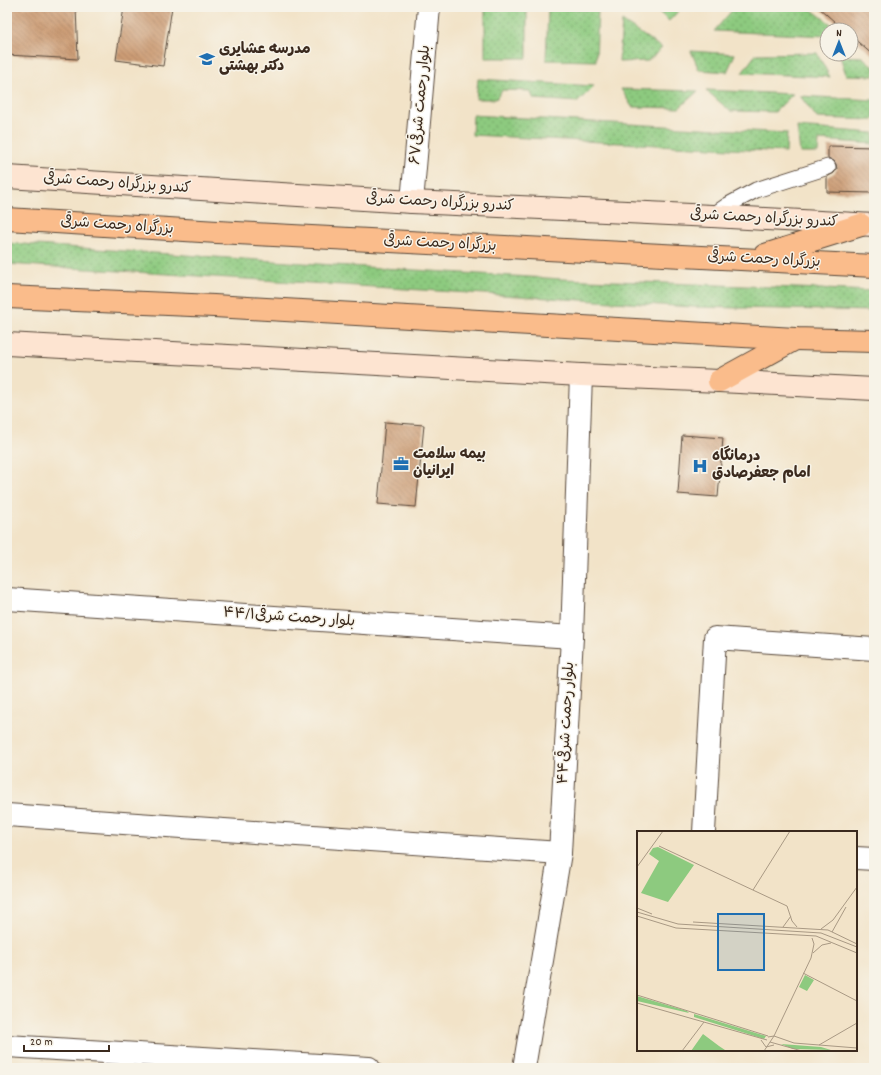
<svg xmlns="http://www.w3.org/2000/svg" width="881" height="1075" viewBox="0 0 881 1075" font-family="Dekko,'Playpen Sans Arabic',sans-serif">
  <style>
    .green { fill: url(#green-dots); stroke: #647a4e }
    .pitch { fill: #8dca7f; stroke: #647a4e }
    .building { fill: url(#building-back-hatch) }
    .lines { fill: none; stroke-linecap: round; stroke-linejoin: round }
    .service-casing { stroke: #564638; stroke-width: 17 }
    .minor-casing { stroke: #564638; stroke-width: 24 }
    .secondary-casing { stroke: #564638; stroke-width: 24 }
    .trunk-casing { stroke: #564638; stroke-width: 24 }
    .service { stroke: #fff; stroke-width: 15 }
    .minor { stroke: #fff; stroke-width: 22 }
    .secondary { stroke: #fde4d1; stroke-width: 22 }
    .trunk { stroke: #fabc8b; stroke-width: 22 }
    .labels { text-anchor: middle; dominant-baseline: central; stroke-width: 3; stroke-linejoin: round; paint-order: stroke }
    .poi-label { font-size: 15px; font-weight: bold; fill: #3b2a1e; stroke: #f7f3e8; text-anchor: start }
    .street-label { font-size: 15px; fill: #3b2a1e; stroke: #f7f3e8 }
    .inset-road { fill: none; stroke: #a99984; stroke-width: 1 }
    .view { fill: #1f6fb2; fill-opacity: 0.15; stroke: #1f6fb2; stroke-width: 2 }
    .inset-edge { fill: none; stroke: #3b2a1e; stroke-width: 2 }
  </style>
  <defs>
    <pattern id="green-dots" width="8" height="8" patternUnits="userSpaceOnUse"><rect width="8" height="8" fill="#8dca7f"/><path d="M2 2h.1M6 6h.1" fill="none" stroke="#74a467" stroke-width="1.8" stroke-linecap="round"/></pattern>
    <pattern id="building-back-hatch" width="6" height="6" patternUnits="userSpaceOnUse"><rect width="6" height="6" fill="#cc9c75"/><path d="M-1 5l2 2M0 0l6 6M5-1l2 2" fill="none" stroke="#a77f5f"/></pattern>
  </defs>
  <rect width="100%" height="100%" fill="#f7f3e8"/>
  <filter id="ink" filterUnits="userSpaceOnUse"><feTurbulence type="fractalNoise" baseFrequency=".025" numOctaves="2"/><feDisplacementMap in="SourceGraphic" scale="8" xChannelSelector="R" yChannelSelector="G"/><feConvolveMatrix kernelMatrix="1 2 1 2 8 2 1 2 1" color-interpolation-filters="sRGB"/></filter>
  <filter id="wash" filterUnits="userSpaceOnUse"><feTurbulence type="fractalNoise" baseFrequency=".012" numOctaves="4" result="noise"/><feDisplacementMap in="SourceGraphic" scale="16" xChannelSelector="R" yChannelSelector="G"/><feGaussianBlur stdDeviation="0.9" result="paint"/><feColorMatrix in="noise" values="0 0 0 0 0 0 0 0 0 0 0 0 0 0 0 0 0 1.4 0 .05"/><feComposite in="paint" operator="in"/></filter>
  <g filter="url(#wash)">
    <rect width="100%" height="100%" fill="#f2e3c8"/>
    <g class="green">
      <path d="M 735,7 L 808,7 L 839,30 L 827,30 L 827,36 L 714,31 Z"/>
      <path d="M 485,9 L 527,10 L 527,58 L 485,58 Z"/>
      <path d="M 548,9 L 598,10 L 596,61 L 546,60 Z"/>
      <path d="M 622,21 L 662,48 L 648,61 L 619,62 Z"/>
      <path d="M 691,51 L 735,54 L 727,72 L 699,70 Z"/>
      <path d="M 817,53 L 830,77 L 742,73 L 756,54 Z"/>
      <path d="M 840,56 L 862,57 L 874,67 L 874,76 L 846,75 Z"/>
      <path d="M 478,79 L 594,86 L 578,102 L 534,99 L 530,91 L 502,90 L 496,99 L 476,99 Z"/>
      <path d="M 621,89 L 698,91 L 679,108 L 632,107 Z"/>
      <path d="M 706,90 L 793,94 L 775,112 L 730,111 Z"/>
      <path d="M 800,96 L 874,100 L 874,118 L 872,120 L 817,118 Z"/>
      <path d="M 473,115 L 787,133 L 786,152 L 472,135 Z"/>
      <path d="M 797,127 L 874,133 L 874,144 L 819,140 L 818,153 L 800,153 Z"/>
      <path d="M 7,243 L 333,265 L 562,279 L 874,291 L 874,311 L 692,307 L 7,264 Z"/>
    </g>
    <path class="pitch" d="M 653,7 L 682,7 L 669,21 Z"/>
    <g id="blocks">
      <g class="building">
        <path d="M 7,7 L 76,7 L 78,59 L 7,55 Z"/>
        <path d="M 124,7 L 172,7 L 163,66 L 116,60 Z"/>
        <path d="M 818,7 L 874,7 L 874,56 L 851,36 L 851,30 L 844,30 Z"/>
        <path d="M 828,146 L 874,147 L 874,193 L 827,192 L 827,177 L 834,173 L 837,169 L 836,164 L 834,161 L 828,158 Z"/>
        <path d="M 385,422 L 424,425 L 416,507 L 378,504 Z"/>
        <path d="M 682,435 L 723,438 L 718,497 L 678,494 Z"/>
      </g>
    </g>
  </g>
  <g filter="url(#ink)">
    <use href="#blocks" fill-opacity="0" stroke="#564638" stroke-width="1"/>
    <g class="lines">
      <defs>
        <path id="service" d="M 712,216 L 728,205 L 756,190 L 828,167"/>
        <g id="minor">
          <path d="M 412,202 L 429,7"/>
          <path d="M 7,599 L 572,637"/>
          <path d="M 7,815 L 560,853"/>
          <path d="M 704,832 L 715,638 L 874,649"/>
          <path d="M 856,858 L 874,859"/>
          <path d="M 7,1046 L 369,1068"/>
          <path d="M 524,1068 L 560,853 L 572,637 L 581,375"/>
        </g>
        <g id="secondary">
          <path d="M 7,177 L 412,202 L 712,216 L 874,225"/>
          <path d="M 7,344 L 581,375 L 719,381 L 874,389"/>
        </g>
        <g id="trunk">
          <path d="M 7,219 L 217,232 L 874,266"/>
          <path d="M 765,255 L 861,225"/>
          <path d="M 7,297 L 214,306 L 795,339 L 874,341"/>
          <path d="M 719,381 L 795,339"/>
        </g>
      </defs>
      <use href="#service" class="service-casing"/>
      <use href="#minor" class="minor-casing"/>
      <use href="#secondary" class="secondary-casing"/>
      <use href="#trunk" class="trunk-casing"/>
      <use href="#service" class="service"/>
      <use href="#minor" class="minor"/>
      <use href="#secondary" class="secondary"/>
      <use href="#trunk" class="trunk"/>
    </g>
  </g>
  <defs>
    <symbol id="school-bare" viewBox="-9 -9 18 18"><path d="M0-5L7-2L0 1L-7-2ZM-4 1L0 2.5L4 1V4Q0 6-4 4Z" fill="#1f6fb2" stroke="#f7f3e8" stroke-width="2.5" paint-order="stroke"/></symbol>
    <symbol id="office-bare" viewBox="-9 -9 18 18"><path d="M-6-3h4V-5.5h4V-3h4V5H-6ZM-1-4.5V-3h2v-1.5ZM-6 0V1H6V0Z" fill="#1f6fb2" stroke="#f7f3e8" stroke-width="2.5" paint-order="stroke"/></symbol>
    <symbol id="hospital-bare" viewBox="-9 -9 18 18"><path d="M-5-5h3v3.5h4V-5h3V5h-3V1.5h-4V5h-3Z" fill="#1f6fb2" stroke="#f7f3e8" stroke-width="2.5" paint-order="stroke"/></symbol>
  </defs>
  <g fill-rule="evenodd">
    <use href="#school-bare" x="196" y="48" width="22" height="22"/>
    <use href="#office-bare" x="390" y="453" width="22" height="22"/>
    <use href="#hospital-bare" x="689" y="455" width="22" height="22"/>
  </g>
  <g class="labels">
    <g class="poi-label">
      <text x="219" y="50">مدرسه عشایری<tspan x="219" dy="17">دکتر بهشتی</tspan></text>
      <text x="413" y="455">بیمه سلامت<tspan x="413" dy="17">ایرانیان</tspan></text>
      <text x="712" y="457">درمانگاه<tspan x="712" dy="17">امام جعفرصادق</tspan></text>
    </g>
    <g class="street-label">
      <text transform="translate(421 105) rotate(-85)">بلوار رحمت شرقی۶۷</text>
      <text transform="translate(117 184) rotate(4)">کندرو بزرگراه رحمت شرقی</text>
      <text transform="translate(440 203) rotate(3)">کندرو بزرگراه رحمت شرقی</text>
      <text transform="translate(764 219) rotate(3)">کندرو بزرگراه رحمت شرقی</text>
      <text transform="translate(117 226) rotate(4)">بزرگراه رحمت شرقی</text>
      <text transform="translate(440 244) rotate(3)">بزرگراه رحمت شرقی</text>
      <text transform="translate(764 260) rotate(3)">بزرگراه رحمت شرقی</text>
      <text transform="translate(289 618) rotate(4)">بلوار رحمت شرقی۴۴/۱</text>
      <text transform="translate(567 723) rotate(-87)">۴۴بلوار رحمت شرقی</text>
    </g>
  </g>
  <g transform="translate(637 831)">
    <rect width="220" height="220" fill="#f2e3c8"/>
    <path d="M 21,16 L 57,34 L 31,71 L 4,62 L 22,30 L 12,23 L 16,17 ZM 168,144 L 177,149 L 170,160 L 162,156 ZM 0,165 L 50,180 L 52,182 L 0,170 ZM 57,183 L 129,205 L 127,208 L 57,186 ZM 66,203 L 82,215 L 88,219 L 54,220 ZM 144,213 L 184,216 L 194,219 L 156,218 Z" fill="#8dca7f"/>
    <path class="inset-road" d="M 22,15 L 150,75 L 155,90 L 160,96M 0,36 L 26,0M 116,59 L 153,0M 0,77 L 15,83M 0,81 L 41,93 L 184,102 L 220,116M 0,85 L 39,97 L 179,105 L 220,122M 56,91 L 191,99 L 220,113M 146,96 L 154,85M 184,98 L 196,89 L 220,56M 195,101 L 209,76M 175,107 L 177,113 L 174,127 L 137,205 L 157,212 L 220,217M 176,122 L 185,114 L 194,112M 166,142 L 220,170M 0,164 L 131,205M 0,172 L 130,209M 124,209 L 129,216 L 137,214M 133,211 L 165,220M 182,214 L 220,192M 45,220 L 67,191M 127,220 L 137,205 L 131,206"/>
    <path class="view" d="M 81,83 L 127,83 L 127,139 L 81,139 Z"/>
    <rect width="220" height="220" class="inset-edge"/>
  </g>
  <rect width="881" height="1075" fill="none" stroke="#f7f3e8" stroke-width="24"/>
  <g transform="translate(839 42)"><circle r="19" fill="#f7f3e8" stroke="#aca397"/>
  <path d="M0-3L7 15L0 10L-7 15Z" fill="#1f6fb2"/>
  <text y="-6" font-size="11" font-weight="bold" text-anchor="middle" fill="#3b2a1e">N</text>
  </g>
  <path d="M24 1045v6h85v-6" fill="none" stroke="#3b2a1e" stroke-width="2"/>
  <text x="30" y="1045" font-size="12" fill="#3b2a1e" stroke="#f7f3e8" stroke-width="3" paint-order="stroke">20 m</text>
</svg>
